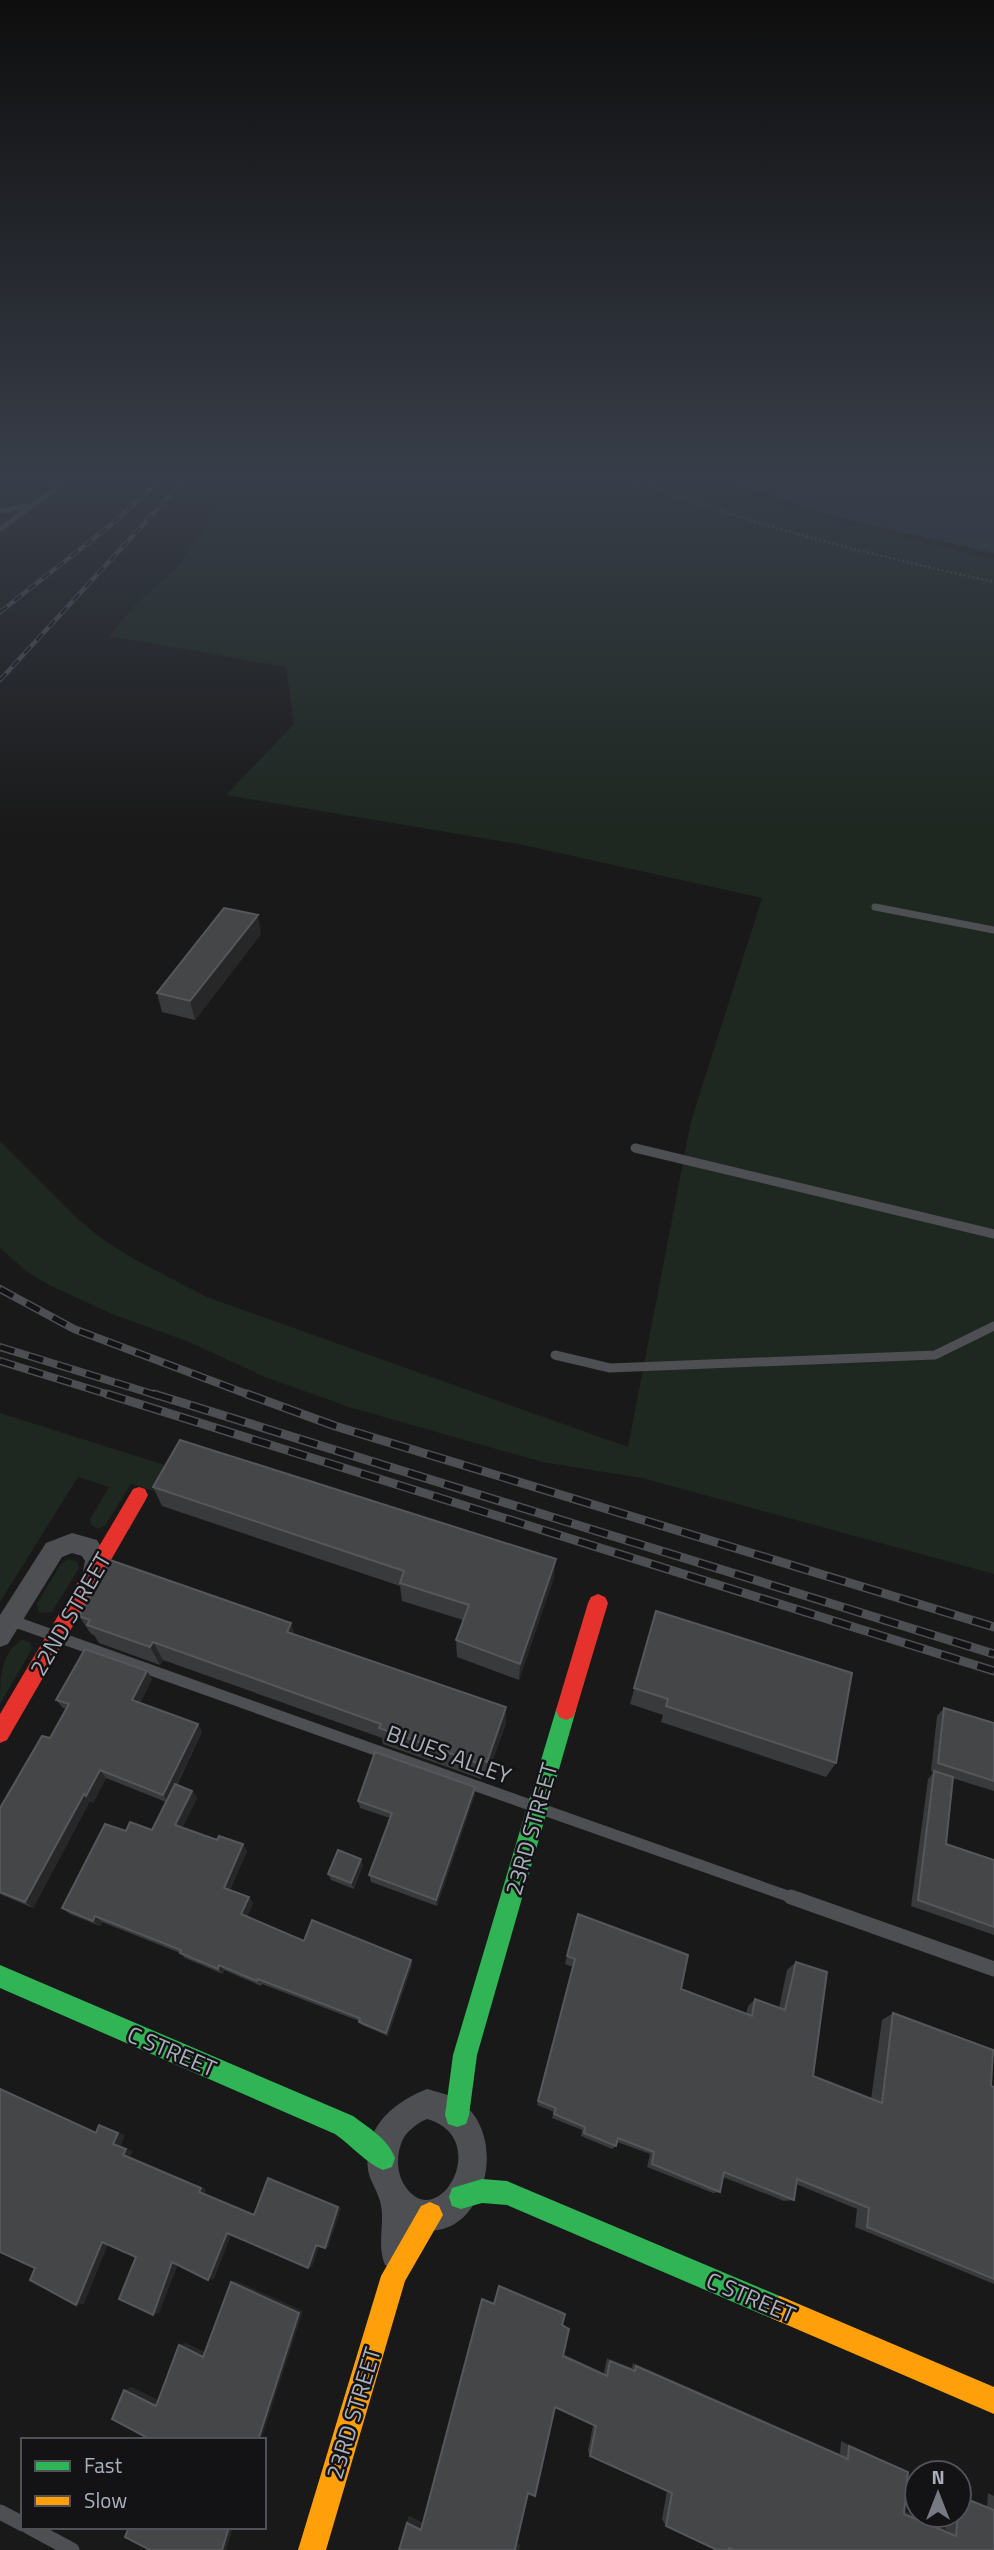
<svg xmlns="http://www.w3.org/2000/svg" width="994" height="2550" viewBox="0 0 994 2550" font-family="'Titillium Web',sans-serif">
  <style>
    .green { fill: #1e2720 }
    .water { fill: #2a343c }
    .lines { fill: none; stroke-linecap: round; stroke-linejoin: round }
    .path { stroke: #4f5054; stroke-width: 2.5; stroke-dasharray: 2 2.5; stroke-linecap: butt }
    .lane-far4 { stroke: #4d4f52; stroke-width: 5 }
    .lane-far3 { stroke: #4d4f52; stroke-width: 7 }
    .lane-far2 { stroke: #4d4f52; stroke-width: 9 }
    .lane-far1 { stroke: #4d4f52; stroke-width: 11 }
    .lane { stroke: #4d4f52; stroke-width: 15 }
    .street { fill: #4d4f52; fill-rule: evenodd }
    .fast { fill: #30b455; fill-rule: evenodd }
    .slow { fill: #ff9f0a; fill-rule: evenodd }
    .jam { fill: #e5322d; fill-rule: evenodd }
    .rail-far2-casing { stroke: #4d4e51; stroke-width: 4.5 }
    .rail-far1-casing { stroke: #4d4e51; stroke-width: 8 }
    .rail-casing { stroke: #4d4e51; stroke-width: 9 }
    .rail-far2 { stroke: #131315; stroke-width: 2.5; stroke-dasharray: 9; stroke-linecap: butt }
    .rail-far1 { stroke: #131315; stroke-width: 5; stroke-dasharray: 15; stroke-linecap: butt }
    .rail { stroke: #131315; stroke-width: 6; stroke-dasharray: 19; stroke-linecap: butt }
    .wall { fill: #393a3b }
    .shaded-wall { fill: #272727 }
    .building { fill: #454648; stroke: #55575a; stroke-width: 2 }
    .labels { text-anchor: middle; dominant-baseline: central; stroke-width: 5; stroke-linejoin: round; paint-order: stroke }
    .near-street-label { font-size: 23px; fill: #a9afbb; stroke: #131315 }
  </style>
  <rect width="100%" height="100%" fill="#191919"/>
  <g class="green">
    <path d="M 241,477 L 684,477 L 767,505 L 994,560 L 994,1574 L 642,1478 L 542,1462 L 349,1407 L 265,1377 L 189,1342 L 112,1314 L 51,1286 L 27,1272 L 0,1248 L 0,1141 L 81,1222 L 104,1240 L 136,1260 L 207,1297 L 628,1447 L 691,1121 L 762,898 L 518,844 L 226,795 L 294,724 L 286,667 L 109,636 L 137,603 L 177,568 Z"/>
    <path d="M 0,1413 L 168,1466 L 157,1492 L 131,1484 L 105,1526 L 98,1529 L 91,1525 L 90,1519 L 109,1487 L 78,1477 L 0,1602 Z"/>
    <path d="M 69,1559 L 77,1562 L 79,1568 L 52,1612 L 39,1613 L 37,1604 L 60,1565 Z"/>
    <path d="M 22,1640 L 30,1642 L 32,1649 L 0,1704 C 0,1681 0,1652 22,1640 Z"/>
  </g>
  <path class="water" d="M 709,477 L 994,477 L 994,553 L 841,518 Z"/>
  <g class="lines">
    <g class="path">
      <path d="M 627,477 C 746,525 869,554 994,582"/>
      <path d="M 76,487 L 89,477"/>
    </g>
    <g class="lane-far4">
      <path d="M 0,511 L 29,506"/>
      <path d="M 0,529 L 53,491 L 64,477"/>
    </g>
    <path class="lane-far3" d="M 875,907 L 994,930"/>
    <g class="lane-far2">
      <path d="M 635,1148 L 994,1234"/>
      <path d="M 555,1355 L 610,1368 L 935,1355 L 994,1326"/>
    </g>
    <g class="lane-far1">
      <path d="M 10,1620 L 530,1805"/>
      <path d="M 544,1810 L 796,1899"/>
    </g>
    <g class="lane">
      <path d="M 791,1897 L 994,1969"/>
      <path d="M 0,2512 L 23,2524"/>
      <path d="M 29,2527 L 72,2550"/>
    </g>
    <g class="street">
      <path d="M 72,1533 L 97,1540 L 108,1559 L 102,1579 L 94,1582 L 86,1579 L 83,1571 L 85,1561 L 82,1556 L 72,1553 L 62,1557 L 8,1644 L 0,1647 L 0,1615 L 46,1543 Z"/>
      <path d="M 427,2089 C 437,2092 449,2094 458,2100 C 515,2136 481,2253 411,2227 L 412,2254 L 407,2265 L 396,2270 L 385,2265 C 376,2244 386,2222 380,2201 C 377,2190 370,2181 368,2170 C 363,2128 392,2103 427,2089 ZM 427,2119 C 494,2138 438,2236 405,2186 C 397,2174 396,2158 401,2144 C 404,2133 417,2123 427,2119 Z"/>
    </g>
    <g class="fast">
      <path d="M 566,1700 L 573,1703 L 576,1710 L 477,2055 L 469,2115 L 466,2124 L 457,2127 L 448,2124 L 445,2115 L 453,2055 L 556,1710 L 559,1703 Z"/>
      <path d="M 0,1965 L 353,2116 C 369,2128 388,2139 395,2158 L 392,2167 L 383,2170 C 366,2163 351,2145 335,2134 L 0,1988 Z"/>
      <path d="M 482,2179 L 507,2181 L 789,2300 L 793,2309 L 789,2318 L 780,2322 L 507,2205 L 482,2203 L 461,2209 L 452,2206 L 449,2197 L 452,2188 Z"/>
    </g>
    <g class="slow">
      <path d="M 430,2202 L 439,2206 L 443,2215 L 405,2281 L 326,2550 L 298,2550 L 381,2276 L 421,2206 Z"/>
      <path d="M 780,2296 L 994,2387 L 994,2414 L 771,2318 L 767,2309 L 771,2300 Z"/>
    </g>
    <g class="jam">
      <path d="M 139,1487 L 145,1489 L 148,1495 L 145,1501 L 7,1740 L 0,1743 L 0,1714 L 133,1489 Z"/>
      <path d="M 598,1594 L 605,1597 L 608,1603 L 576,1710 L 573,1717 L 566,1720 L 559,1717 L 556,1710 L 588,1603 L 591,1597 Z"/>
    </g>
    <defs>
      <g id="rail-far2">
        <path d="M 0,612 L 112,524 L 164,477"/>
        <path d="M 0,680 L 187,477"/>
      </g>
      <g id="rail-far1">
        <path d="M 0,1289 L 74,1329 L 252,1396"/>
        <path d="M 0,1347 L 159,1396"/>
        <path d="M 0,1361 L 113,1396"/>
      </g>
      <g id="rail">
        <path d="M 107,1394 L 994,1671"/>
        <path d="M 154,1394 L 994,1654"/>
        <path d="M 247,1394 L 335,1426 L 994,1627"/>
      </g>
    </defs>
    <use href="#rail-far2" class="rail-far2-casing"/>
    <use href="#rail-far1" class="rail-far1-casing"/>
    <use href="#rail" class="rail-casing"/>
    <use href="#rail-far2" class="rail-far2"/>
    <use href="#rail-far1" class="rail-far1"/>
    <use href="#rail" class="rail"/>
  </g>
  <g class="wall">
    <path d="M 261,934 L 195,1020 L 162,1012 L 157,993 Z"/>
    <path d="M 153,1487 L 554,1577 L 519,1680 L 457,1657 L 456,1640 L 463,1620 L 402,1601 L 400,1586 L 162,1506 Z"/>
    <path d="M 656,1611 L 836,1763 L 826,1777 L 661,1722 L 663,1715 L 630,1704 Z"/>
    <path d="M 79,1616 L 295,1634 L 506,1707 L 506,1723 L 487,1776 L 482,1775 L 481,1779 L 383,1744 L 382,1738 L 163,1660 L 160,1665 L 99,1643 L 94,1635 L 91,1634 Z"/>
    <path d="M 152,1679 L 140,1703 L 198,1724 L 202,1732 L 177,1785 L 192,1791 L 197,1798 L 182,1828 L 247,1851 L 230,1890 L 249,1897 L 253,1903 L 247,1917 L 304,1941 L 411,1960 L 412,1965 L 388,2036 L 362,2025 L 359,2021 L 262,1984 L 261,1986 L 224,1970 L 223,1974 L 185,1958 L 180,1953 L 102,1922 L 100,1926 L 70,1914 L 62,1908 L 126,1831 L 152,1830 L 166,1802 L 106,1778 L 93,1803 L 90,1801 L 33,1908 L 0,1894 L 0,1808 L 50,1738 L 66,1709 L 63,1708 L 56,1700 Z"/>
    <path d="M 944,1708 L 994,1723 L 994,1791 L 952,1778 L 946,1844 L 994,1860 L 994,1935 L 911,1906 L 928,1779 L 934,1772 L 931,1771 L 937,1716 Z"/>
    <path d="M 475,1794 L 437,1906 L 371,1882 L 369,1875 L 390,1818 L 360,1808 L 358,1801 Z"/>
    <path d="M 363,1865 L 354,1889 L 331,1880 L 328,1874 Z"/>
    <path d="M 578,1914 L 681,1989 L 746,2014 L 748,2006 L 755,1999 L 779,2008 L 787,1970 L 796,1962 L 813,2076 L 871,2099 L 882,2020 L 893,2013 L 991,2086 L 994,2087 L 994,2284 L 855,2227 L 857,2209 L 796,2184 L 794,2200 L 784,2201 L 723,2177 L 720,2192 L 713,2193 L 647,2167 L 650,2154 L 617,2142 L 616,2146 L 612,2149 L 581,2136 L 582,2130 L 552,2118 L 554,2112 L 537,2105 L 573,1967 L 565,1964 Z"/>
    <path d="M 499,2285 L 563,2312 L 565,2314 L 562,2324 L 569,2329 L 563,2354 L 604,2373 L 607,2358 L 632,2368 L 633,2363 L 840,2454 L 841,2441 L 898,2467 L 904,2511 L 945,2529 L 946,2515 L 959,2515 L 987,2506 L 988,2493 L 994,2496 L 994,2550 L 666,2526 L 662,2519 L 667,2491 L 590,2456 L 588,2451 L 593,2425 L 555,2407 L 528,2493 L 516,2543 L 520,2545 L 399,2550 L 409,2516 L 423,2523 L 482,2298 L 494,2303 Z"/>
  </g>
  <g class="shaded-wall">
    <path d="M 258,915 L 261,934 L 195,1020 L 190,1001 Z"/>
    <path d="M 556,1559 L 554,1577 L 519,1680 L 520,1664 Z"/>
    <path d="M 291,1623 L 297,1641 L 287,1632 Z"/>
    <path d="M 153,1642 L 163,1660 L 160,1665 L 150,1647 Z"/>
    <path d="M 147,1671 L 152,1679 L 138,1708 L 132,1700 Z"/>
    <path d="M 506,1707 L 506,1723 L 487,1776 L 487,1762 Z"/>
    <path d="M 198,1724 L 202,1732 L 168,1802 L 163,1795 Z"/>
    <path d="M 482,1760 L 482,1775 L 481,1779 L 480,1764 Z"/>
    <path d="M 100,1770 L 106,1778 L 93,1803 L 86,1796 Z"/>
    <path d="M 475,1787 L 475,1794 L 437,1906 L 436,1900 Z"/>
    <path d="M 192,1791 L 197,1798 L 180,1832 L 175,1825 Z"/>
    <path d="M 84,1794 L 90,1801 L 33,1908 L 25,1902 Z"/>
    <path d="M 243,1844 L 247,1851 L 228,1894 L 224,1888 Z"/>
    <path d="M 361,1859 L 363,1865 L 354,1889 L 351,1883 Z"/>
    <path d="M 249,1897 L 253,1903 L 246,1920 L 241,1914 Z"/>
    <path d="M 95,1916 L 102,1922 L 100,1926 L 93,1921 Z"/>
    <path d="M 411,1960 L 412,1965 L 388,2036 L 386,2033 Z"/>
    <path d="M 219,1965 L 224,1970 L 223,1974 L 218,1969 Z"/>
    <path d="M 0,2088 L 103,2135 L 96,2133 L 0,2089 Z"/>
    <path d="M 99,2125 L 125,2135 L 121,2146 L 133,2151 L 130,2156 L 206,2189 L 205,2193 L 259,2216 L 254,2215 L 199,2192 L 123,2155 L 113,2144 Z"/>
    <path d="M 268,2178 L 341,2208 L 328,2248 L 325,2248 Z"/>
    <path d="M 227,2233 L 232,2233 L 214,2279 L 208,2280 Z"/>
    <path d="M 102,2242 L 109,2242 L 84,2304 L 76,2305 Z"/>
    <path d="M 320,2244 L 312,2267 L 308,2268 L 316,2245 Z"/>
    <path d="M 172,2262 L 179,2262 L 159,2313 L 153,2315 Z"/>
    <path d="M 236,2281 L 303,2311 L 261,2440 L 258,2440 L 231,2282 Z"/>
    <path d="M 499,2285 L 563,2312 L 565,2314 L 499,2286 Z"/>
    <path d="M 186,2343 L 209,2354 L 203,2357 L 179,2345 Z"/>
    <path d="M 561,2354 L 604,2373 L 607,2376 L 563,2356 Z"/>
    <path d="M 607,2358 L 632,2368 L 635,2371 L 610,2361 Z"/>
    <path d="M 633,2363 L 840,2454 L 848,2459 L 636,2366 Z"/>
    <path d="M 132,2387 L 164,2403 L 156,2406 L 124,2390 Z"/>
    <path d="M 841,2441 L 898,2467 L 908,2472 L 849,2446 Z"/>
    <path d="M 959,2494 L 987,2506 L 994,2510 L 959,2496 Z"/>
    <path d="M 894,2507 L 945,2529 L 956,2536 L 904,2514 Z"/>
    <path d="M 409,2516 L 423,2523 L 421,2530 L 407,2523 Z"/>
    <path d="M 229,2527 L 233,2527 L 226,2550 L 222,2550 Z"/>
    <path d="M 515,2542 L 520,2545 L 520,2550 L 515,2549 Z"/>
  </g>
  <g class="building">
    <path d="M 224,908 L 258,915 L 190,1001 L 157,993 Z"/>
    <path d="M 180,1440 L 556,1559 L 520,1664 L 456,1640 L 469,1605 L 400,1583 L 404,1571 L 153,1487 Z"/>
    <path d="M 110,1560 L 291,1623 L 287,1632 L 506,1707 L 487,1762 L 482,1760 L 480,1764 L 379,1728 L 381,1724 L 153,1642 L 150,1647 L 87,1625 L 90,1620 L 79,1616 Z"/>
    <path d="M 656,1611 L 852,1673 L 836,1763 L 666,1706 L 668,1699 L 634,1688 Z"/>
    <path d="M 85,1649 L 147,1671 L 132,1700 L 198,1724 L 163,1795 L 100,1770 L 86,1796 L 84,1794 L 25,1902 L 0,1892 L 0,1808 L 42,1736 L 50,1738 L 69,1704 L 56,1700 Z"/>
    <path d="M 944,1708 L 994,1723 L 994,1781 L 938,1763 Z"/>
    <path d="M 375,1752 L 475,1787 L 436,1900 L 369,1875 L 392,1813 L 358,1801 Z"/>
    <path d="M 934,1771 L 953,1777 L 946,1844 L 994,1860 L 994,1927 L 918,1900 Z"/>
    <path d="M 175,1784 L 192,1791 L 175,1825 L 217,1840 L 219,1836 L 243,1844 L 224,1888 L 249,1897 L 241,1914 L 304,1941 L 312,1920 L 411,1960 L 386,2033 L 359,2022 L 360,2018 L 258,1979 L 257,1981 L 219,1965 L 218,1969 L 180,1953 L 181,1950 L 95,1916 L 93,1921 L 62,1908 L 105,1824 L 126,1831 L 130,1822 L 152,1830 Z"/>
    <path d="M 338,1850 L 361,1859 L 351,1883 L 328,1874 Z"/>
    <path d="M 578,1914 L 688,1955 L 681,1989 L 752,2016 L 755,1999 L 785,2010 L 796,1962 L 827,1972 L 813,2076 L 882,2103 L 893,2013 L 993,2050 L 991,2086 L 994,2087 L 994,2279 L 867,2227 L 869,2208 L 797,2179 L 794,2200 L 724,2172 L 720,2192 L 652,2164 L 654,2152 L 618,2138 L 616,2146 L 584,2133 L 585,2127 L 554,2114 L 556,2108 L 538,2101 L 575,1959 L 567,1956 Z"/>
    <path d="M 0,2089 L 96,2133 L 99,2125 L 118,2133 L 113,2144 L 126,2149 L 123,2155 L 201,2188 L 199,2192 L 254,2215 L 268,2178 L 338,2207 L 325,2248 L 316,2245 L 308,2268 L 227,2233 L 208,2280 L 172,2262 L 153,2315 L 119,2299 L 136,2257 L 102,2242 L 76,2305 L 30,2280 L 35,2268 L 0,2252 Z"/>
    <path d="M 231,2282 L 299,2313 L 258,2440 L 145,2440 L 146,2437 L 112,2419 L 124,2390 L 156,2406 L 179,2345 L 203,2357 Z"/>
    <path d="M 499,2286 L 565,2314 L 562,2325 L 569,2329 L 563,2356 L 607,2376 L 610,2361 L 635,2371 L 636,2366 L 848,2459 L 849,2446 L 908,2472 L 904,2514 L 956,2536 L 958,2515 L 959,2515 L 959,2496 L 994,2510 L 994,2550 L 734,2550 L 729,2548 L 729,2550 L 717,2550 L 666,2526 L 672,2493 L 590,2456 L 596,2426 L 555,2407 L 535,2496 L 528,2493 L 515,2549 L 516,2550 L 399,2550 L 407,2523 L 421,2530 L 482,2299 L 494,2304 Z"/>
    <path d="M 129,2527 L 229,2527 L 222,2550 L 150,2550 L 125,2537 Z"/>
  </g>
  <linearGradient id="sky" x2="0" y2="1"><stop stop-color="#0e0e0e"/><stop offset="0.57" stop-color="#383e49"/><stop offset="1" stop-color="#383e49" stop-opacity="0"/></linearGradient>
  <rect width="994" height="834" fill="url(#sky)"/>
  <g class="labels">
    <g class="near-street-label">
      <text transform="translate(70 1614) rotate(-60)">22ND STREET</text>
      <text transform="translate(449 1754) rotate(20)">BLUES ALLEY</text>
      <text transform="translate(531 1829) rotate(-74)">23RD STREET</text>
      <text transform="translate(172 2051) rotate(23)">C STREET</text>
      <text transform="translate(751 2297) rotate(23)">C STREET</text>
      <text transform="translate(353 2413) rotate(-73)">23RD STREET</text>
    </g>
  </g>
  <rect x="21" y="2438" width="245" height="91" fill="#131315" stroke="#4f5157" stroke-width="2"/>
  <rect x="35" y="2461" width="35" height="10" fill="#30b455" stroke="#4f5157" stroke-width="2"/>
  <text x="84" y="2473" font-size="21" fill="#a9afbb">Fast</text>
  <rect x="35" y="2496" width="35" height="10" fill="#ff9f0a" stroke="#4f5157" stroke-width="2"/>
  <text x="84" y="2508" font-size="21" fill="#a9afbb">Slow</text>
  <g transform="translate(938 2494)"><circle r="33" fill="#131315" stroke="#4f5157" stroke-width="2"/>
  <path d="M0-5L12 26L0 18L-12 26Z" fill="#777a82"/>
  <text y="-10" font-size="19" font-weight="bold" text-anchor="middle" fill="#a9afbb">N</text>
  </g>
</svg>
